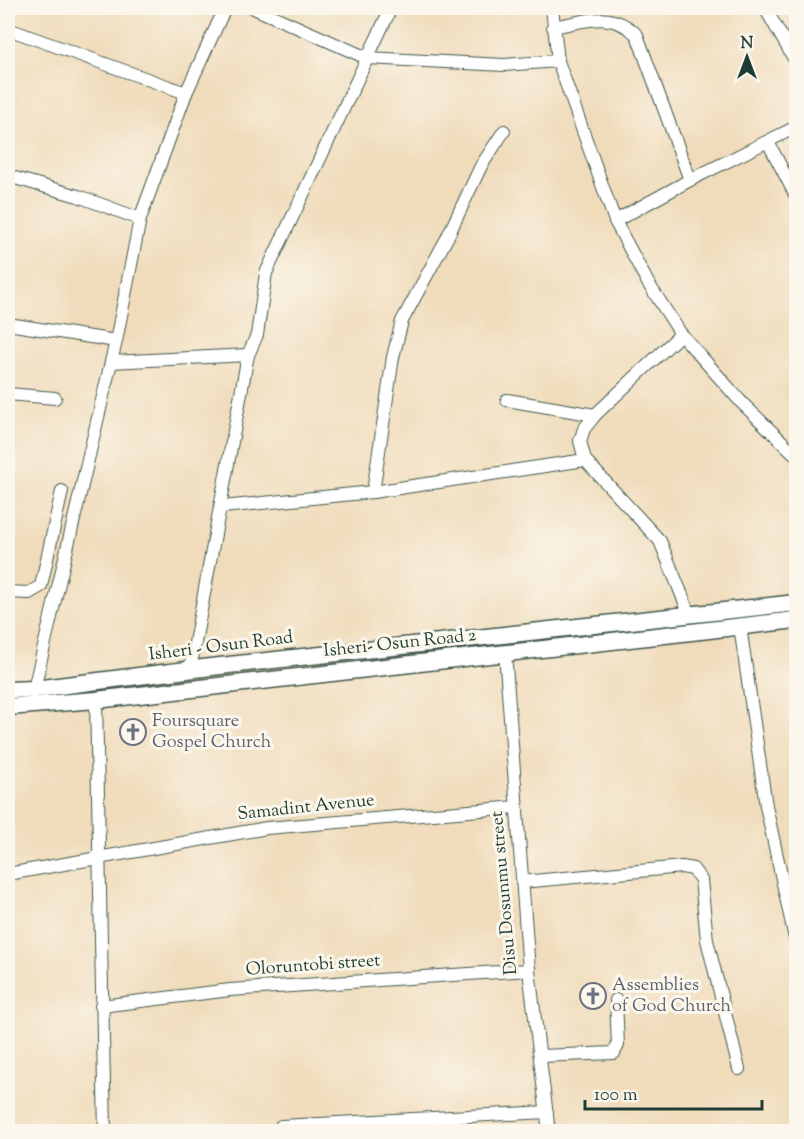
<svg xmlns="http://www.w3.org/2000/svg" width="804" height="1139" viewBox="0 0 804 1139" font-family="'Sorts Mill Goudy',serif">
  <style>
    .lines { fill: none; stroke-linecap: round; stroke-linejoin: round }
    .street-casing { stroke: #3e5548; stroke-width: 14 }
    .secondary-casing { stroke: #3e5548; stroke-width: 19 }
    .street { stroke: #fff; stroke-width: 12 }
    .secondary { stroke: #fff; stroke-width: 16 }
    .labels { text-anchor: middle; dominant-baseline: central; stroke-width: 6; stroke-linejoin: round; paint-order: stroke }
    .street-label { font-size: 18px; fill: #1f3d34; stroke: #fbf7ec }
    .worship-label { font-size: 18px; fill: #5b616d; stroke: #fbf7ec; text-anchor: start }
  </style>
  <rect width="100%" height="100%" fill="#fbf7ec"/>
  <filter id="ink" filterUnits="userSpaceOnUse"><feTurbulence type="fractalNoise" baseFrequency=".0167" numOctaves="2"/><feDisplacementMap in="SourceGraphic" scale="12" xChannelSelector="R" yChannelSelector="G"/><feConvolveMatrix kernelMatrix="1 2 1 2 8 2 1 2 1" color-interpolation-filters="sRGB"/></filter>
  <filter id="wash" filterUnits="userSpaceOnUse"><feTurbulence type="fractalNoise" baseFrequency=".008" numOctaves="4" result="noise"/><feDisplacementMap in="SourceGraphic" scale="24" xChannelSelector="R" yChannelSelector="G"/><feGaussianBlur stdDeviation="1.35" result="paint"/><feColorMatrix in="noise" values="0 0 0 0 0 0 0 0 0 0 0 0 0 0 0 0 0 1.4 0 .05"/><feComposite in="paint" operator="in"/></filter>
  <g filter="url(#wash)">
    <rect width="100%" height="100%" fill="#f0dcbb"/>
  </g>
  <g filter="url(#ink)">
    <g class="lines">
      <defs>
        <g id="street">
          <path d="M 254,8 L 367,58 L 504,65 L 558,61"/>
          <path d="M 552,8 L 558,61 L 615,221 L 648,283 L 681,334 L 742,403 L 796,455"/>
          <path d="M 765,8 L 796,62"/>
          <path d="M 553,27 C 584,22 611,9 637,35 L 690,180"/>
          <path d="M 8,29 L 186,93"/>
          <path d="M 768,142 L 796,196"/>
          <path d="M 8,176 L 78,196 L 140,219"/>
          <path d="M 615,221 L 690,180 L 796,127"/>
          <path d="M 8,324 L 116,341"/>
          <path d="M 681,334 L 595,415 L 584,429 L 580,441 L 585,460 L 660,541 L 690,615"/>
          <path d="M 111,362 L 248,355"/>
          <path d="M 8,394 L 55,398"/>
          <path d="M 507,400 L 595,415"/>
          <path d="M 373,492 L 393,357 L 402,321 L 447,238 L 481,166 L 504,131"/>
          <path d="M 222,507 L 373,492 L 585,460"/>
          <path d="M 8,592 L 29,593 L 41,586 L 62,491"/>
          <path d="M 740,626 L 766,806 L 796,943"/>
          <path d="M 505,652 L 529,970 L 549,1132"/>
          <path d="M 190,670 L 248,355 L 257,335 L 266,273 L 391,8"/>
          <path d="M 34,689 L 116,341 L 140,219 L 186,93 L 225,8"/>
          <path d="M 96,700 L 105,1132"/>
          <path d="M 8,874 L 267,828 L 517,807"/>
          <path d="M 522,882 L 682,867 L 693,869 L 701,880 L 707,940 L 739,1069"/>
          <path d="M 101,1006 L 230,990 L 529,970"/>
          <path d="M 540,1056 L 614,1053 L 618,1045 L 616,1000"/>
          <path d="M 281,1126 L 547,1112"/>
        </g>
        <g id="secondary">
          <path d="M 8,690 L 34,689 L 211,667 L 796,603"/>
          <path d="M 8,707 L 96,700 L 796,620"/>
        </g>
      </defs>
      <use href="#street" class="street-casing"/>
      <use href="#secondary" class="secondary-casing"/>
      <use href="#street" class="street"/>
      <use href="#secondary" class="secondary"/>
    </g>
  </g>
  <defs>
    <symbol id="church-ring" viewBox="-11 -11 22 22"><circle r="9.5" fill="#fbf7ec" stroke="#6b7280" stroke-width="1.5"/><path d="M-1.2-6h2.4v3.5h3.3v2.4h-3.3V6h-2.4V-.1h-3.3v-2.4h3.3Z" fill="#6b7280"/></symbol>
  </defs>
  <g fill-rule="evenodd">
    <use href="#church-ring" x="118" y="717" width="30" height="30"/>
    <use href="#church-ring" x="578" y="981" width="30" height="30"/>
  </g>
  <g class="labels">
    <g class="street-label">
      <text transform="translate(400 644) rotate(-6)">Isheri- Osun Road 2</text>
      <text transform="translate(221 647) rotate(-7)">Isheri - Osun Road</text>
      <text transform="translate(306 808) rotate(-6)">Samadint Avenue</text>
      <text transform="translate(505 893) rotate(-95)">Disu Dosunmu street</text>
      <text transform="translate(313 966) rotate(-4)">Oloruntobi street</text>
    </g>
    <g class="worship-label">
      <text x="152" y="722">Foursquare<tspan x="152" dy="21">Gospel Church</tspan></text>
      <text x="612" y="986">Assemblies<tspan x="612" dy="21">of God Church</tspan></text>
    </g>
  </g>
  <rect width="804" height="1139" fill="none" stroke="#fbf7ec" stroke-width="30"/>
  <g transform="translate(747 57)" stroke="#fbf7ec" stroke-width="4.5" paint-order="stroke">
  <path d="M0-4.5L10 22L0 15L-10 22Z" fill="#1f3d34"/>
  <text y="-9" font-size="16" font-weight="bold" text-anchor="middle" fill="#1f3d34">N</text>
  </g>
  <path d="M585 1100v9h177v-9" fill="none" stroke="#1f3d34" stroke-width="3"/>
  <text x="594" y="1100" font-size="18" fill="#1f3d34" stroke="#fbf7ec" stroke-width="4.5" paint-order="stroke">100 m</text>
</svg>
